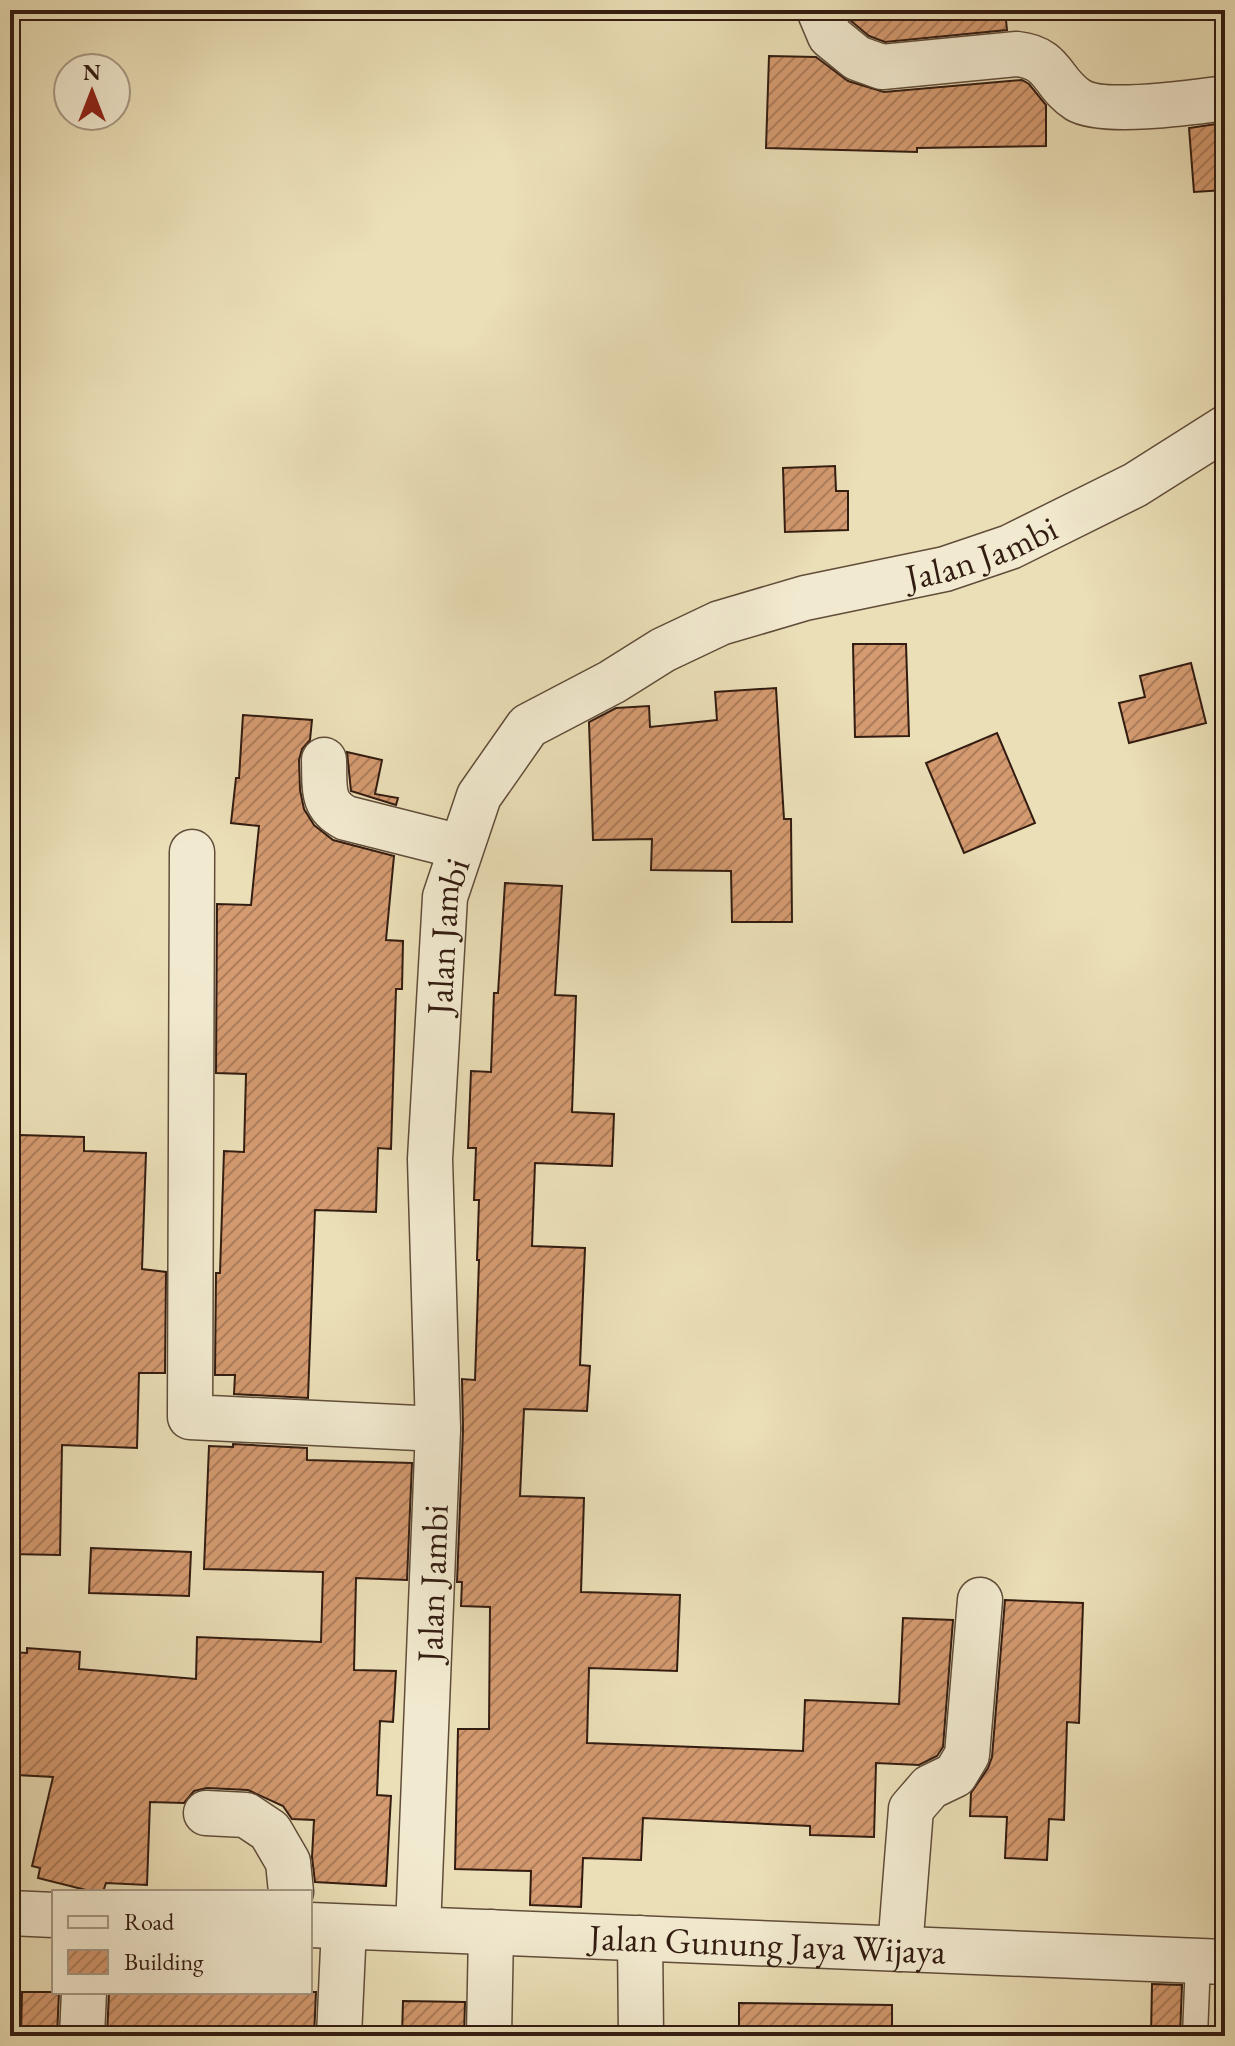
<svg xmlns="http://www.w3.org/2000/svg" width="1235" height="2046" viewBox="0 0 1235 2046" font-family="'EB Garamond',serif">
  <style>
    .building { fill: url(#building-hatch); stroke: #331c11; stroke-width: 2 }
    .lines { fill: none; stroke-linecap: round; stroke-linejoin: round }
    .service-casing { stroke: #614d3a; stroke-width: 27 }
    .minor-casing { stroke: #614d3a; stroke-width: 47 }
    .service { stroke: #f2ead0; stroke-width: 24 }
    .minor { stroke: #f2ead0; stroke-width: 44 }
    .labels { text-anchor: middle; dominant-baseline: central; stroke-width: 7; stroke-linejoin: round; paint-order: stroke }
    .street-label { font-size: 36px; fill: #331c11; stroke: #f2ead0 }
  </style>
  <defs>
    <pattern id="building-hatch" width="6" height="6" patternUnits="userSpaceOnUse" patternTransform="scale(2)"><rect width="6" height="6" fill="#d49a70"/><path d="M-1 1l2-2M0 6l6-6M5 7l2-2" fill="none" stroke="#ad7d5b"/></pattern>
  </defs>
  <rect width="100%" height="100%" fill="#ebdfb7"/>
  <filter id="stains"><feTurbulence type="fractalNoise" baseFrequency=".0025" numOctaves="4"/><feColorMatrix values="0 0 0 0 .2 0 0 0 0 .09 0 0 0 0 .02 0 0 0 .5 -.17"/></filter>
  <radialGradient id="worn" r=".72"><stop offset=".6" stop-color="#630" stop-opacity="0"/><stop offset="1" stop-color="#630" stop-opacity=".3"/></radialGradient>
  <g class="building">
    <path d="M 849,10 L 1005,10 L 1007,30 L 885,42 L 869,36 L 851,21 Z"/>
    <path d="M 769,56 L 816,57 L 848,81 L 884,92 L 1022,80 L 1029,84 L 1046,105 L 1046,146 L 917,148 L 917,152 L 766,148 Z"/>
    <path d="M 1223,123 L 1225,190 L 1194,192 L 1189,128 Z"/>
    <path d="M 835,466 L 836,491 L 848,491 L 848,530 L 785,532 L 783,468 Z"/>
    <path d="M 853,644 L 906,644 L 909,736 L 855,737 Z"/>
    <path d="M 1191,663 L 1206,723 L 1129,743 L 1119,703 L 1145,697 L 1140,676 Z"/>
    <path d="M 776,688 L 784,819 L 791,819 L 792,922 L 732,922 L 731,871 L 651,870 L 652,839 L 593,840 L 589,722 L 616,708 L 649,706 L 650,727 L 717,720 L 715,692 Z"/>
    <path d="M 243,715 L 312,720 L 310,740 L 302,749 L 299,760 L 300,790 L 304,809 L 314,825 L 333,840 L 394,856 L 386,940 L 403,941 L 402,989 L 396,989 L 391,1149 L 378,1148 L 376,1212 L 315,1210 L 308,1398 L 234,1394 L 235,1375 L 215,1375 L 216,1273 L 220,1273 L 224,1151 L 244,1152 L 246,1074 L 216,1073 L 217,904 L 251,905 L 259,826 L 231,823 L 236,778 L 239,778 Z"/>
    <path d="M 997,733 L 1035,823 L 964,853 L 926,763 Z"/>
    <path d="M 347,752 L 382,760 L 375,794 L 398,798 L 396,805 L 351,791 Z"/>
    <path d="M 505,883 L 562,886 L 555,995 L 576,996 L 572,1112 L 614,1114 L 612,1166 L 535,1163 L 532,1246 L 585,1248 L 580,1365 L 590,1366 L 587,1411 L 524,1409 L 520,1496 L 584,1498 L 581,1592 L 680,1595 L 677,1671 L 589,1668 L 587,1743 L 803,1751 L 805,1700 L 899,1704 L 903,1618 L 953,1620 L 943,1747 L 937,1756 L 919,1765 L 876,1763 L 874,1837 L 810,1835 L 810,1826 L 643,1818 L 641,1860 L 583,1858 L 581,1907 L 530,1905 L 531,1871 L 455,1869 L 458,1729 L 489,1729 L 490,1607 L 461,1606 L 462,1582 L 457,1582 L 463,1430 L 462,1379 L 475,1380 L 479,1260 L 477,1260 L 479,1200 L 474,1200 L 476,1148 L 468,1148 L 471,1071 L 491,1072 L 494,993 L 498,993 Z"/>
    <path d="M 20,1135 L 84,1137 L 84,1151 L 146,1153 L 142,1269 L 166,1272 L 165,1373 L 139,1373 L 137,1448 L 62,1445 L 60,1555 L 10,1554 L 10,1249 L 17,1250 Z"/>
    <path d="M 233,1444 L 307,1448 L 307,1460 L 412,1463 L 407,1580 L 356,1578 L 354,1670 L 396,1671 L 393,1722 L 380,1721 L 377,1795 L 391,1796 L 386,1886 L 315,1882 L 312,1857 L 314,1820 L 292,1819 L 283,1806 L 248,1790 L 207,1788 L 194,1791 L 184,1803 L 150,1802 L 147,1885 L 106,1883 L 103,1892 L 94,1892 L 38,1878 L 40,1868 L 32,1866 L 53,1777 L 17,1775 L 18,1771 L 10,1770 L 10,1652 L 27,1653 L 27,1648 L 80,1652 L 79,1669 L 196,1679 L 197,1637 L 321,1642 L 323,1572 L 204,1569 L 209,1446 L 233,1447 Z"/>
    <path d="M 91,1548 L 191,1552 L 189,1596 L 89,1593 Z"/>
    <path d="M 1005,1600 L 1083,1603 L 1079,1723 L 1067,1722 L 1064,1820 L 1049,1819 L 1047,1860 L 1005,1858 L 1007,1817 L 970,1816 L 971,1793 L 988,1768 L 992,1757 Z"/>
    <path d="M 1152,1984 L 1182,1985 L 1180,2036 L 1151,2036 Z"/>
    <path d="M 22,1992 L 59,1992 L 57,2036 L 21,2036 Z"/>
    <path d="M 109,1992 L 316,1992 L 314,2036 L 107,2036 Z"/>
    <path d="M 403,2001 L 465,2002 L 464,2036 L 402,2036 Z"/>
    <path d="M 739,2003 L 892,2005 L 892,2036 L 739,2036 Z"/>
  </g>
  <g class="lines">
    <defs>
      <path id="service" d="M 1195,2036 L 1198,1961"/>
      <g id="minor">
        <path d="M 819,10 L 830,36 L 857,58 L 882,67 L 1017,54 C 1055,58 1051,83 1078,100 C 1103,115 1195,102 1225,98"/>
        <path d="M 324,760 C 325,786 320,805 346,818 L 461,847"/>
        <path d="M 192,852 L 190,1417 L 438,1429"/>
        <path d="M 206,1813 L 246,1815 L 270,1831 L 288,1862 L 291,1892"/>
        <path d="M 10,1913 L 54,1915"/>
        <path id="s1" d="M 310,1925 L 1225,1962"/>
        <path id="s2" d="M 418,1929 L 438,1429 L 430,1159 L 445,897 L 479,796 L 528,726 L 612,682 L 663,650 L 720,623 L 805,598 L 945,569 L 1010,547 L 1135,485 L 1225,428"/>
        <path d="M 640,1938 L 641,2036"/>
        <path d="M 900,1949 L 911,1809 L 930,1787 L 955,1775 L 967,1755 L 980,1600"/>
        <path d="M 82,2036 L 84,1992"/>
        <path d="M 339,2036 L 344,1927"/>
        <path d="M 489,2036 L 491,1932"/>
      </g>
    </defs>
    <use href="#service" class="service-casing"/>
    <use href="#minor" class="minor-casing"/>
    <use href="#service" class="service"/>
    <use href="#minor" class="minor"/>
  </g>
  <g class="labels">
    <g class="street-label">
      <text stroke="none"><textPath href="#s2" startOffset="1714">Jalan Jambi</textPath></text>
      <text stroke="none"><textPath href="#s2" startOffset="994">Jalan Jambi</textPath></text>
      <text stroke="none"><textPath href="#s2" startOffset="346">Jalan Jambi</textPath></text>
      <text stroke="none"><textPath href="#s1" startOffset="458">Jalan Gunung Jaya Wijaya</textPath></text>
    </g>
  </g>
  <rect width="1235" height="2046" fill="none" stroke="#ebdfb7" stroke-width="40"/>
  <rect x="12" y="12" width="1211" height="2022" fill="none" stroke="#331c11" stroke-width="4"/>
  <rect x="20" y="20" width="1195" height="2006" fill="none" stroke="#331c11" stroke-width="2"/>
  <rect x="52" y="1890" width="260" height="104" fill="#f2ead0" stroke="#a69884" stroke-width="2"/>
  <rect x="68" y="1916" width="40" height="12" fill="#f2ead0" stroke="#a69884" stroke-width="2"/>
  <text x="124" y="1930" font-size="24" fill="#331c11">Road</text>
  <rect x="68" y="1950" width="40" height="24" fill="url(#building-hatch)" stroke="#a69884" stroke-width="2"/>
  <text x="124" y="1970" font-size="24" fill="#331c11">Building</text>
  <g transform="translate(92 92)"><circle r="38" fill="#f2ead0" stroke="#a69884" stroke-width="2"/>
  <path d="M0-6L14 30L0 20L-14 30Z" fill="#8f2418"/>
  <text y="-12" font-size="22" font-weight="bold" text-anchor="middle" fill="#331c11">N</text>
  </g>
  <rect width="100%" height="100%" filter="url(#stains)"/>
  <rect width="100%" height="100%" fill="url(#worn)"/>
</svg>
